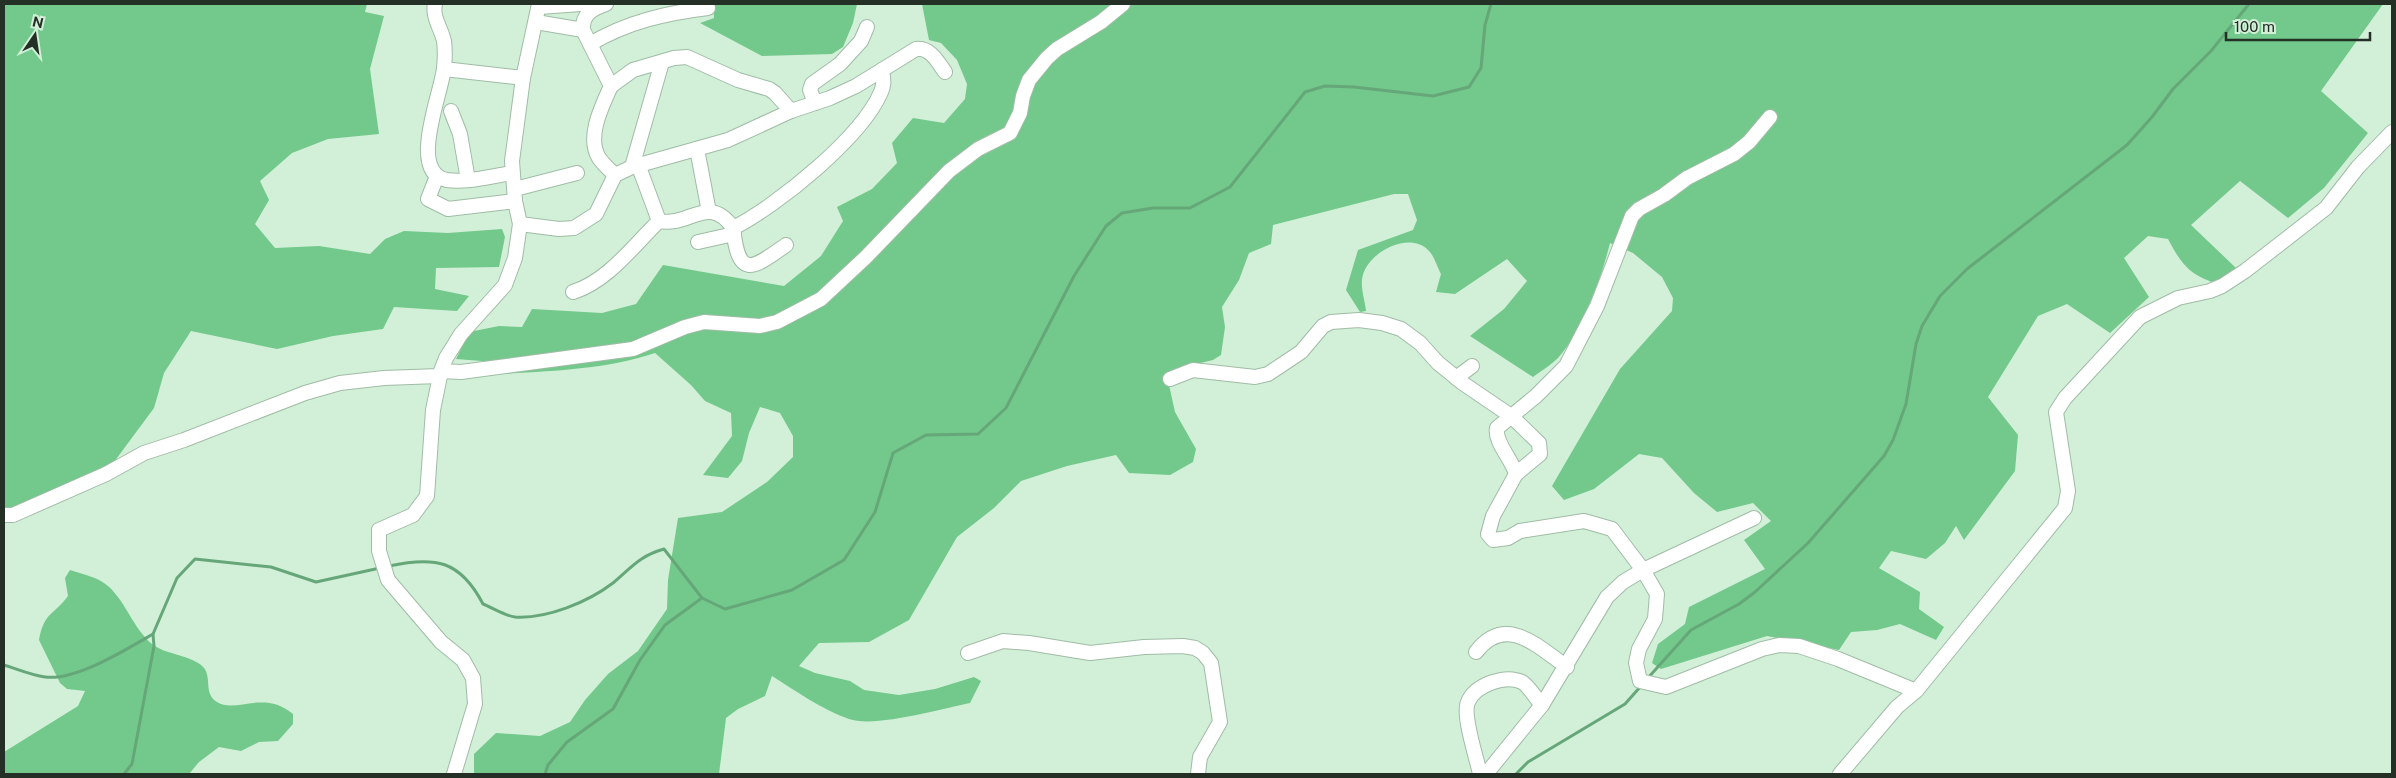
<svg xmlns="http://www.w3.org/2000/svg" width="2396" height="778" viewBox="0 0 2396 778" font-family="'Public Sans',sans-serif">
  <style>
    .forest { fill: #72c98b }
    .lines { fill: none; stroke-linecap: round; stroke-linejoin: round }
    .stream { stroke: #66a779; stroke-width: 3 }
    .minor-casing { stroke: #a0bca6; stroke-width: 16 }
    .minor { stroke: #fff; stroke-width: 14 }
  </style>
  <rect width="100%" height="100%" fill="#d2efd8"/>
  <g class="forest">
    <path d="M 4,4 L 367,4 L 365,12 L 384,16 L 370,69 L 379,134 L 328,139 L 292,153 L 260,181 L 269,200 L 255,224 L 275,248 L 319,246 L 370,254 L 385,239 L 404,231 L 448,233 L 502,229 L 505,237 L 499,267 L 436,268 L 435,289 L 469,296 L 457,311 L 394,307 L 383,329 L 333,336 L 277,349 L 191,331 L 164,373 L 154,408 L 114,462 L 15,509 L 4,509 Z"/>
    <path d="M 713,4 L 857,4 L 853,23 L 843,47 L 832,54 L 762,56 L 700,23 L 714,18 Z"/>
    <path d="M 922,4 L 2383,4 L 2321,91 L 2368,133 L 2324,188 L 2288,218 L 2240,181 L 2191,225 L 2236,268 L 2215,283 C 2188,274 2181,263 2168,239 L 2148,236 L 2124,258 L 2149,297 L 2110,333 L 2067,304 L 2038,316 L 1988,397 L 2018,435 L 2015,471 L 1964,540 L 1956,526 L 1945,543 L 1926,559 L 1891,551 L 1879,568 L 1920,592 L 1919,609 L 1944,627 L 1936,640 L 1900,624 L 1877,630 L 1851,632 L 1839,650 L 1767,636 L 1661,669 L 1652,663 L 1658,644 L 1685,624 L 1689,607 L 1765,569 L 1744,540 L 1771,521 L 1753,503 L 1717,512 L 1694,493 L 1662,458 L 1639,454 L 1594,489 L 1564,500 L 1552,486 L 1620,369 L 1672,311 L 1673,298 L 1662,277 L 1633,253 L 1610,243 C 1601,279 1583,330 1558,358 C 1551,365 1541,371 1533,377 L 1470,336 L 1504,309 L 1527,281 L 1507,259 L 1455,294 L 1436,292 L 1441,274 C 1437,267 1434,255 1428,250 C 1408,230 1364,254 1362,280 C 1361,290 1365,301 1366,311 L 1360,312 L 1346,290 L 1358,250 L 1413,230 L 1417,220 L 1408,194 L 1394,194 L 1273,225 L 1271,244 L 1249,253 L 1239,280 L 1222,307 L 1225,327 L 1221,355 L 1213,360 L 1175,369 L 1169,385 L 1175,412 L 1196,449 L 1193,462 L 1170,475 L 1129,473 L 1116,455 L 1067,466 L 1021,481 L 994,508 L 957,537 L 909,620 L 869,642 L 819,643 L 799,666 L 815,673 L 850,681 L 864,690 L 899,695 L 935,689 L 974,677 L 981,681 L 970,703 C 940,709 875,728 849,719 C 821,709 796,691 772,676 L 765,696 L 738,709 L 726,718 L 719,774 L 474,774 L 474,754 L 496,733 L 540,736 L 570,722 L 585,700 L 608,674 L 638,651 L 667,609 L 668,580 L 678,518 L 722,512 L 767,482 L 793,457 L 793,436 L 780,413 L 760,407 L 749,433 L 742,461 L 728,478 L 703,475 L 732,436 L 731,413 L 705,401 L 691,385 L 655,353 C 601,371 543,371 486,375 L 482,361 L 456,359 L 469,332 L 499,326 L 522,327 L 532,309 L 602,313 L 636,304 L 663,265 L 784,286 L 821,256 L 843,221 L 837,207 L 872,189 L 897,163 L 892,143 L 913,118 L 944,123 L 965,99 L 967,84 L 957,60 L 941,43 L 929,40 Z"/>
    <path d="M 70,570 C 82,574 98,577 108,586 C 126,602 133,628 152,644 C 166,655 187,654 201,665 C 214,675 202,693 217,702 C 236,714 264,689 293,714 L 293,724 L 278,741 L 259,742 L 241,751 L 219,747 L 199,762 L 189,774 L 4,774 L 4,752 L 78,706 L 85,691 L 67,689 L 60,683 L 39,640 C 44,612 54,615 68,596 L 65,578 Z"/>
  </g>
  <g class="lines">
    <g class="stream">
      <path d="M 389,566 C 435,556 460,560 483,604 C 493,608 505,616 515,617 C 547,619 588,602 613,583 C 631,568 639,556 664,549 L 702,598 L 725,609 L 792,590 L 844,560 L 875,512 L 893,453 L 926,435 L 978,434 L 1006,408 L 1074,276 L 1106,226 L 1122,213 L 1153,208 L 1190,208 L 1230,187 L 1305,92 L 1325,86 L 1354,87 L 1433,96 L 1469,87 L 1481,68 L 1485,25 L 1491,4"/>
      <path d="M 4,665 C 17,669 31,675 45,677 C 76,681 127,649 153,634"/>
      <path d="M 1647,679 L 1691,630 L 1739,604 L 1755,592 L 1808,543 L 1884,456 L 1893,440 L 1906,404 L 1916,344 L 1922,326 L 1940,296 L 1967,269 L 2127,145 L 2152,117 L 2173,89 L 2211,51 L 2249,4"/>
      <path d="M 124,774 L 132,764 L 154,646 L 153,634 L 177,578 L 195,559 L 271,567 L 316,582 L 380,568"/>
      <path d="M 545,774 L 548,765 L 567,742 L 613,709 L 640,660 L 665,625 L 702,598"/>
      <path d="M 1516,774 L 1528,762 L 1625,704 L 1641,686"/>
    </g>
    <defs>
      <g id="minor">
        <path d="M 435,4 C 432,17 441,28 444,41 C 445,49 445,59 444,68 C 442,92 407,173 447,180 C 467,183 491,176 512,173"/>
        <path d="M 606,4 C 592,9 582,14 583,30 L 611,86 C 602,106 586,137 599,158 C 603,164 610,170 615,175"/>
        <path d="M 539,7 L 581,4"/>
        <path d="M 536,22 L 583,30"/>
        <path d="M 590,44 C 627,22 666,13 708,8"/>
        <path d="M 444,69 L 523,78"/>
        <path d="M 611,86 L 633,70 L 674,58 L 687,57 L 738,80 L 769,89 L 775,93 L 791,111"/>
        <path d="M 815,103 L 810,90 L 812,84 L 840,64 L 861,41 L 867,27"/>
        <path d="M 451,111 L 460,134 L 468,180"/>
        <path d="M 1770,117 L 1749,142 L 1734,154 L 1687,178 L 1664,195 L 1639,209 L 1632,216 L 1597,306 L 1566,366 L 1536,396 L 1497,428 C 1494,442 1512,459 1516,474 L 1493,516 L 1488,534 L 1493,540 L 1508,538 L 1520,531 L 1584,521 L 1612,529 L 1643,570 L 1657,594 L 1655,619 L 1639,649 L 1636,663 L 1640,681 L 1666,687 L 1762,649 L 1779,645 L 1799,646 L 1838,659 L 1916,691"/>
        <path d="M 697,149 L 709,212"/>
        <path d="M 632,167 L 662,62"/>
        <path d="M 639,167 L 659,221 C 690,227 709,193 733,228 C 777,206 862,137 881,92 C 885,84 883,78 882,70"/>
        <path d="M 437,176 L 428,199 L 448,209 L 515,201"/>
        <path d="M 515,189 L 577,173"/>
        <path d="M 520,224 L 559,229 L 574,228 L 596,214 L 615,175 L 632,167 L 728,140 L 791,111 L 830,98 L 856,86 L 916,49 C 930,47 938,62 945,72"/>
        <path d="M 733,228 C 739,280 752,269 786,245"/>
        <path d="M 698,242 L 734,234"/>
        <path d="M 573,292 C 608,281 633,246 659,221"/>
        <path d="M 441,371 L 446,358 L 461,334 L 505,285 L 515,258 L 520,224 L 515,201 L 512,161 L 523,78 L 539,4"/>
        <path d="M 1456,378 L 1472,366"/>
        <path d="M 1170,379 L 1193,370 L 1255,377 L 1268,374 L 1301,352 L 1323,326 L 1331,322 L 1359,320 L 1382,323 L 1401,329 L 1420,343 L 1438,363 L 1464,384 L 1511,416 L 1539,443 L 1540,454 L 1516,474"/>
        <path d="M 4,515 L 13,515 L 106,474 L 144,453 L 184,440 L 305,393 L 340,383 L 384,378 L 439,376"/>
        <path d="M 1476,652 C 1506,613 1538,647 1567,667"/>
        <path d="M 968,653 L 1003,641 L 1029,643 L 1090,653 L 1144,647 L 1183,646 L 1195,648 L 1203,653 L 1211,663 L 1220,722 L 1200,757 L 1198,774"/>
        <path d="M 454,774 L 475,704 L 473,678 L 463,660 L 441,642 L 388,580 L 379,551 L 379,530 L 413,515 L 427,496 L 433,410 L 441,371 L 461,372 L 633,349 L 685,327 L 704,322 L 760,326 L 777,322 L 821,299 L 865,258 L 949,171 L 978,149 L 1010,133 L 1020,113 L 1023,96 L 1029,80 L 1047,58 L 1057,49 L 1101,22 L 1123,4"/>
        <path d="M 1480,774 C 1477,759 1462,715 1468,702 C 1475,685 1505,674 1522,682 C 1529,686 1536,699 1542,705"/>
        <path d="M 1486,774 L 1542,705 L 1607,597 L 1623,582 L 1643,570 L 1754,518"/>
        <path d="M 1840,774 L 1897,707 L 1916,691 L 2065,508 L 2068,491 L 2056,412 L 2065,398 L 2140,317 L 2178,298 L 2210,291 L 2222,286 L 2245,271 L 2326,208 L 2358,167 L 2392,132"/>
      </g>
    </defs>
    <use href="#minor" class="minor-casing"/>
    <use href="#minor" class="minor"/>
  </g>
  <rect width="2396" height="778" fill="none" stroke="#242f26" stroke-width="10"/>
  <g transform="translate(35 35) rotate(13)" stroke="#d2efd8" stroke-width="4" paint-order="stroke">
  <path d="M0-4L9 19L0 12L-9 19Z" fill="#242f26"/>
  <text y="-8" font-size="14" font-weight="bold" text-anchor="middle" fill="#242f26">N</text>
  </g>
  <path d="M2226 32v8h144v-8" fill="none" stroke="#242f26" stroke-width="2.5"/>
  <text x="2234" y="32" font-size="15" fill="#242f26" stroke="#d2efd8" stroke-width="4" paint-order="stroke">100 m</text>
</svg>
